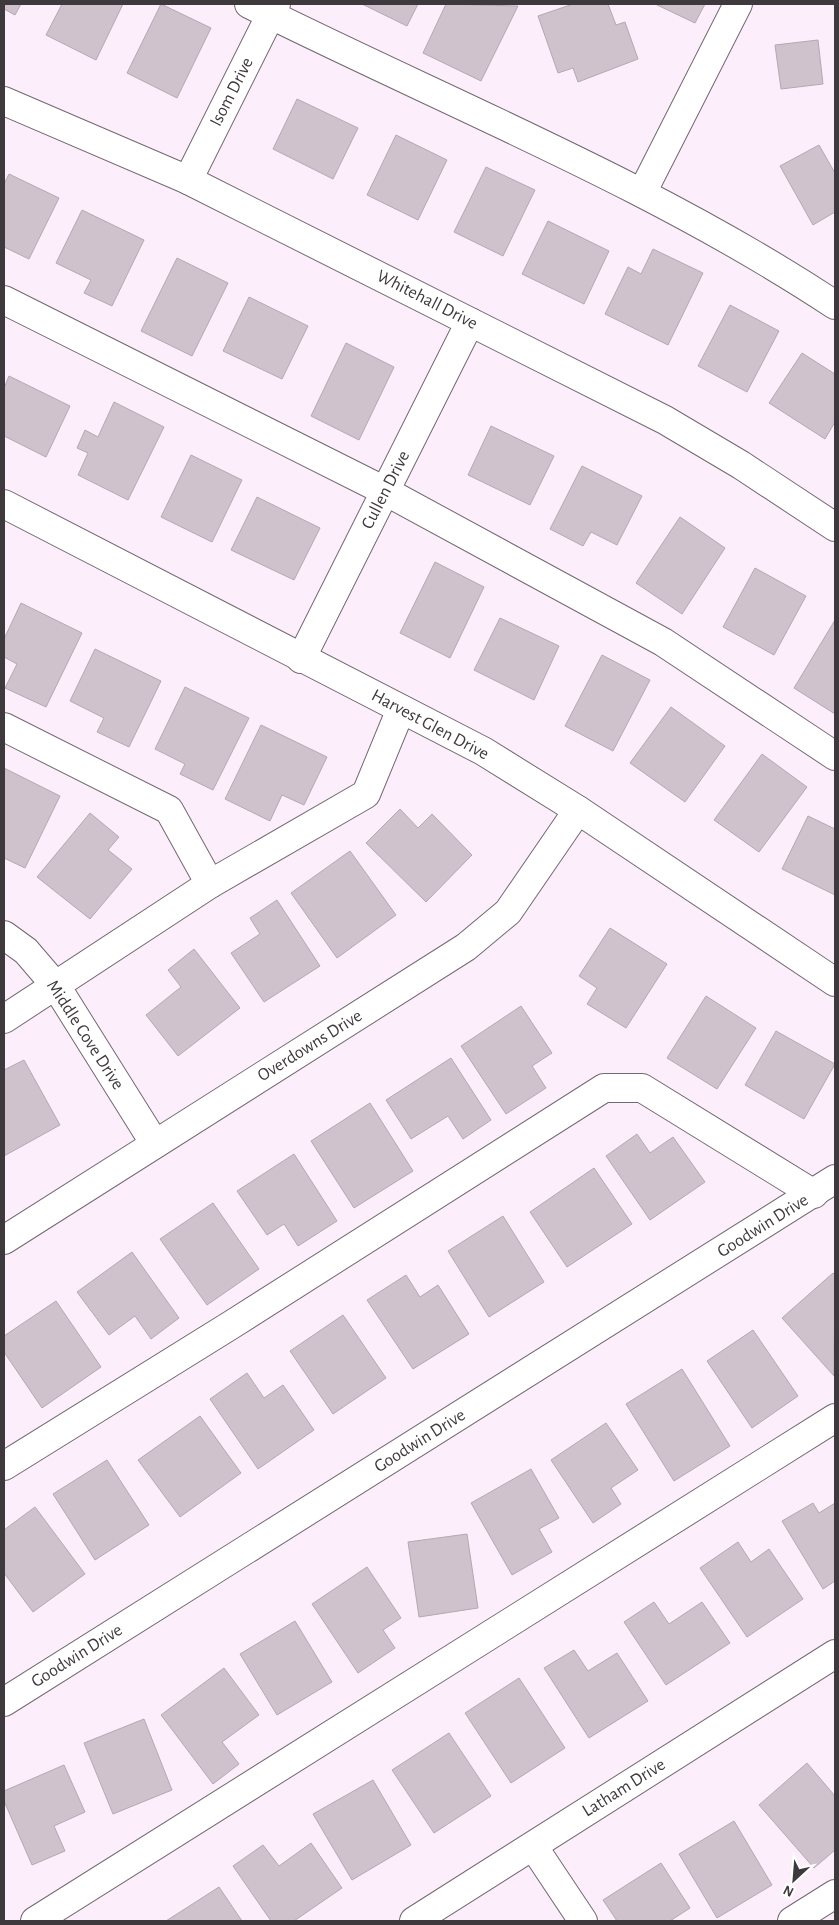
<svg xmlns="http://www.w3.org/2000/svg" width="839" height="1925" viewBox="0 0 839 1925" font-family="'Alegreya Sans',sans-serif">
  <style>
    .building { fill: #cfc2cd; stroke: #b5a8b3 }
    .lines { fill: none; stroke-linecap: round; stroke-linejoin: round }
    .minor-casing { stroke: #736872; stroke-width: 30 }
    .minor { stroke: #fff; stroke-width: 28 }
    .labels { text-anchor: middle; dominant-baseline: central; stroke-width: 4; stroke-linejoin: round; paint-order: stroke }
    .street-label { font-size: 18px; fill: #3e393d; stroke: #fff }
  </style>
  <rect width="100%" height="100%" fill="#fceffb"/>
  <g class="building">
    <path d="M 4,4 L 21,4 L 15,15 L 4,9 Z"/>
    <path d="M 62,4 L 123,4 L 96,60 L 46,35 Z"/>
    <path d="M 161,4 L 211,28 L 177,98 L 127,73 Z"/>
    <path d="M 362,4 L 418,4 L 407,26 Z"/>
    <path d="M 446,4 L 518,6 L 481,81 L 423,53 Z"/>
    <path d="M 573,4 L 608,4 L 616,25 L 625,22 L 638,59 L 578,82 L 573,68 L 558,73 L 538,16 Z"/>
    <path d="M 655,4 L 705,4 L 695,23 Z"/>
    <path d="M 818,40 L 823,84 L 781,89 L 775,45 Z"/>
    <path d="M 297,99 L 358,128 L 333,179 L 273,149 Z"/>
    <path d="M 396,135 L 447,160 L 418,220 L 367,195 Z"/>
    <path d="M 819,145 L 835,173 L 835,212 L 813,225 L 780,166 Z"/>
    <path d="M 486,167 L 535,190 L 503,256 L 454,232 Z"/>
    <path d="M 9,174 L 59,198 L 29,259 L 4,247 L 4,184 Z"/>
    <path d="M 82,210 L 144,240 L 112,306 L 84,293 L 91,280 L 56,263 Z"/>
    <path d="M 548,221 L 609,251 L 584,304 L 522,274 Z"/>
    <path d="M 653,249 L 703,273 L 668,345 L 605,314 L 628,267 L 641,274 Z"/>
    <path d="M 177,258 L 228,283 L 192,356 L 141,331 Z"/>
    <path d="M 249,297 L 308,326 L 282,379 L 223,351 Z"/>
    <path d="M 730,305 L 779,331 L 747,392 L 698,366 Z"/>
    <path d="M 346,343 L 394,367 L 359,440 L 311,416 Z"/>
    <path d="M 802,353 L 835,374 L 835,422 L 825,439 L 769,403 Z"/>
    <path d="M 9,376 L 70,406 L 46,457 L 4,436 L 4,388 Z"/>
    <path d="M 114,402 L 164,427 L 128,500 L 78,475 L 88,453 L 77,448 L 85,430 L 98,437 Z"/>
    <path d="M 491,426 L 554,456 L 530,505 L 468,475 Z"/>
    <path d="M 191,455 L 242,480 L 212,542 L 161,517 Z"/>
    <path d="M 582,466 L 642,496 L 617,545 L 591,532 L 583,546 L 550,529 Z"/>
    <path d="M 257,497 L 320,528 L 294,580 L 231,550 Z"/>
    <path d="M 680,517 L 725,548 L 682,614 L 636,583 Z"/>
    <path d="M 435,562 L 484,587 L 450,658 L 400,633 Z"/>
    <path d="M 755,568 L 806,596 L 774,655 L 723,627 Z"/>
    <path d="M 21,603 L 82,633 L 46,707 L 5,688 L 17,664 L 4,657 L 4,639 Z"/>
    <path d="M 500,618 L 559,646 L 534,700 L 474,670 Z"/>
    <path d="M 835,620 L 835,714 L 794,688 Z"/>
    <path d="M 95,649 L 161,681 L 129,747 L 97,732 L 104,718 L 70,701 Z"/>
    <path d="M 602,655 L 650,680 L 613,751 L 565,726 Z"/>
    <path d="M 185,687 L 249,718 L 213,790 L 180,774 L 185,764 L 155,749 Z"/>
    <path d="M 671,707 L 725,746 L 685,802 L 630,763 Z"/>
    <path d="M 261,725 L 327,757 L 304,805 L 282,795 L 270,821 L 225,799 Z"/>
    <path d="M 762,754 L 807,787 L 759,852 L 714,820 Z"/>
    <path d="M 4,768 L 60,796 L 25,868 L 4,858 Z"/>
    <path d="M 400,809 L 418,828 L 432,814 L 472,855 L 426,902 L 366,843 Z"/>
    <path d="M 90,813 L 119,837 L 108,850 L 132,869 L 90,919 L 37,877 Z"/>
    <path d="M 808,816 L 835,829 L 835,895 L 782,869 Z"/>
    <path d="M 350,851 L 396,915 L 337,958 L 291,893 Z"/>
    <path d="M 277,900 L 320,966 L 264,1002 L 231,953 L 260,934 L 250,918 Z"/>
    <path d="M 610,928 L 667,964 L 626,1028 L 587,1004 L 597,988 L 579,976 Z"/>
    <path d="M 194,949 L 240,1008 L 178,1056 L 146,1015 L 181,987 L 168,970 Z"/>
    <path d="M 706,996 L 756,1028 L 717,1089 L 667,1058 Z"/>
    <path d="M 521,1006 L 552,1053 L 532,1066 L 546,1088 L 506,1114 L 461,1046 Z"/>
    <path d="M 776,1031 L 835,1064 L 804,1119 L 745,1085 Z"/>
    <path d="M 451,1058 L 491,1120 L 463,1139 L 448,1116 L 411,1139 L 386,1100 Z"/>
    <path d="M 24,1060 L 60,1125 L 4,1156 L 4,1070 Z"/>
    <path d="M 370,1103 L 413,1171 L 354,1208 L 311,1141 Z"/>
    <path d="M 637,1134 L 650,1153 L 673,1137 L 705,1182 L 650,1220 L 606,1156 Z"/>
    <path d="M 294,1154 L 337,1221 L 298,1246 L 284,1224 L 267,1235 L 237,1191 Z"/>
    <path d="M 594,1168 L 632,1224 L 567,1267 L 530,1212 Z"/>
    <path d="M 213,1203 L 259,1269 L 207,1305 L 160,1239 Z"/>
    <path d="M 503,1216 L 544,1282 L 489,1317 L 448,1251 Z"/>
    <path d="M 132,1252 L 179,1318 L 151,1339 L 135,1316 L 109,1335 L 77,1292 Z"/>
    <path d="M 833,1273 L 835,1275 L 834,1376 L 782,1318 Z"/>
    <path d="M 406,1275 L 420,1297 L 438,1285 L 469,1334 L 413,1369 L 367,1300 Z"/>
    <path d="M 56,1301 L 101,1367 L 42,1408 L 4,1352 L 4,1336 Z"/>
    <path d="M 343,1315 L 386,1378 L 333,1414 L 290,1351 Z"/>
    <path d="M 753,1330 L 798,1396 L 752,1428 L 707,1361 Z"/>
    <path d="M 682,1369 L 730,1446 L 674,1481 L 626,1404 Z"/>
    <path d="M 247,1373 L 264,1398 L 283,1385 L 314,1430 L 258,1469 L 210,1399 Z"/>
    <path d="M 200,1416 L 241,1473 L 180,1517 L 138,1460 Z"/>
    <path d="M 606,1423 L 638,1470 L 611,1488 L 621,1504 L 593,1523 L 551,1460 Z"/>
    <path d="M 107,1460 L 149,1525 L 95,1560 L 53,1494 Z"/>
    <path d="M 531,1469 L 559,1518 L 539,1529 L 552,1552 L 512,1575 L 471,1503 Z"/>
    <path d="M 813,1503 L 819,1513 L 835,1503 L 835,1581 L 823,1589 L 782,1521 Z"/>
    <path d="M 35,1507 L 85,1574 L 33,1612 L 4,1573 L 4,1530 Z"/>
    <path d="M 467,1534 L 478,1608 L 419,1617 L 408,1542 Z"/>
    <path d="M 738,1542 L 751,1562 L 769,1549 L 803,1599 L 747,1637 L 700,1568 Z"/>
    <path d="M 367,1567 L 401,1618 L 383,1630 L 395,1648 L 358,1673 L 312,1604 Z"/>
    <path d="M 654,1602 L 669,1624 L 702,1602 L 730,1643 L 666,1685 L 624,1622 Z"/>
    <path d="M 295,1621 L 332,1682 L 277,1715 L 240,1654 Z"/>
    <path d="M 574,1650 L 588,1671 L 617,1653 L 648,1701 L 589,1738 L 544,1668 Z"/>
    <path d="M 224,1668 L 259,1715 L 222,1742 L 239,1764 L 213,1784 L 161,1715 Z"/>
    <path d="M 519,1678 L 565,1748 L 511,1783 L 465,1713 Z"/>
    <path d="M 144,1719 L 172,1790 L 113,1814 L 84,1743 Z"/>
    <path d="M 449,1733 L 491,1796 L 434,1833 L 392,1770 Z"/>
    <path d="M 807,1763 L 835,1796 L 835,1850 L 814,1868 L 759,1805 Z"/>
    <path d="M 64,1765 L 85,1812 L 54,1826 L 65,1851 L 32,1865 L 4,1801 L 4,1791 Z"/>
    <path d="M 373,1780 L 411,1845 L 352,1880 L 313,1814 Z"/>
    <path d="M 734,1821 L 772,1885 L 717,1918 L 679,1854 Z"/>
    <path d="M 311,1843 L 342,1888 L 294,1921 L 271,1921 L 233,1866 L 263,1845 L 279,1866 Z"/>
    <path d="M 661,1863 L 690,1908 L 670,1921 L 617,1921 L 603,1900 Z"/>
    <path d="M 219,1887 L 242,1921 L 166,1921 Z"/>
  </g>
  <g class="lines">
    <defs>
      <g id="minor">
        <path d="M 249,4 C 445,102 652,184 835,305"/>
        <path d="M 4,101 L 188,180 L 665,420 L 741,465 L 835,527"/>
        <path d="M 188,180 L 276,4"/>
        <path d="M 642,193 L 738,4"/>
        <path d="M 4,300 L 385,491 L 663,642 L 835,756"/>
        <path d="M 4,504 L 483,751 L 578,810 L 835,982"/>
        <path d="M 301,659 L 470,322"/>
        <path d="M 4,727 L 169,810 L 210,884"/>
        <path d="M 4,935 L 26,951 L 56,986 L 155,1144"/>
        <path d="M 4,1019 L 210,884 L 366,794 L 401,709"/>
        <path d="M 4,1240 L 466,947 L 508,912 L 578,810"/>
        <path d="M 4,1466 L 231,1325 L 604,1088 L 642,1088 L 814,1194"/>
        <path d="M 4,1702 L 835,1179"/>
        <path d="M 533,1846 L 583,1921"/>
        <path d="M 35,1921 L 835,1418"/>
        <path d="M 414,1921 L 835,1654"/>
        <path d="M 792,1921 L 835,1894"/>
      </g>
    </defs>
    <use href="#minor" class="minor-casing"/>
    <use href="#minor" class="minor"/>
  </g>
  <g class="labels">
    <g class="street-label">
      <text transform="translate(232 92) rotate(-63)">Isom Drive</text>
      <text transform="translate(427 300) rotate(27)">Whitehall Drive</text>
      <text transform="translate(386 490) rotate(-63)">Cullen Drive</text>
      <text transform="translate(430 725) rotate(28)">Harvest Glen Drive</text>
      <text transform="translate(85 1035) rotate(57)">Middle Cove Drive</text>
      <text transform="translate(310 1046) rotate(-32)">Overdowns Drive</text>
      <text transform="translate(763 1226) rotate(-32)">Goodwin Drive</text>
      <text transform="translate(420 1441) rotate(-32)">Goodwin Drive</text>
      <text transform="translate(77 1656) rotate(-32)">Goodwin Drive</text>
      <text transform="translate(624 1788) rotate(-32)">Latham Drive</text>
    </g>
  </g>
  <rect width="839" height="1925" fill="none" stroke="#3e393d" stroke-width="10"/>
  <g transform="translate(794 1880) rotate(206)" stroke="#ffffff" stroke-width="4" paint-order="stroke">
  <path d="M0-4L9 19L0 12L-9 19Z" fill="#3e393d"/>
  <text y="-8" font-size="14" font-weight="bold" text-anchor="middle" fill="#3e393d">N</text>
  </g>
</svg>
